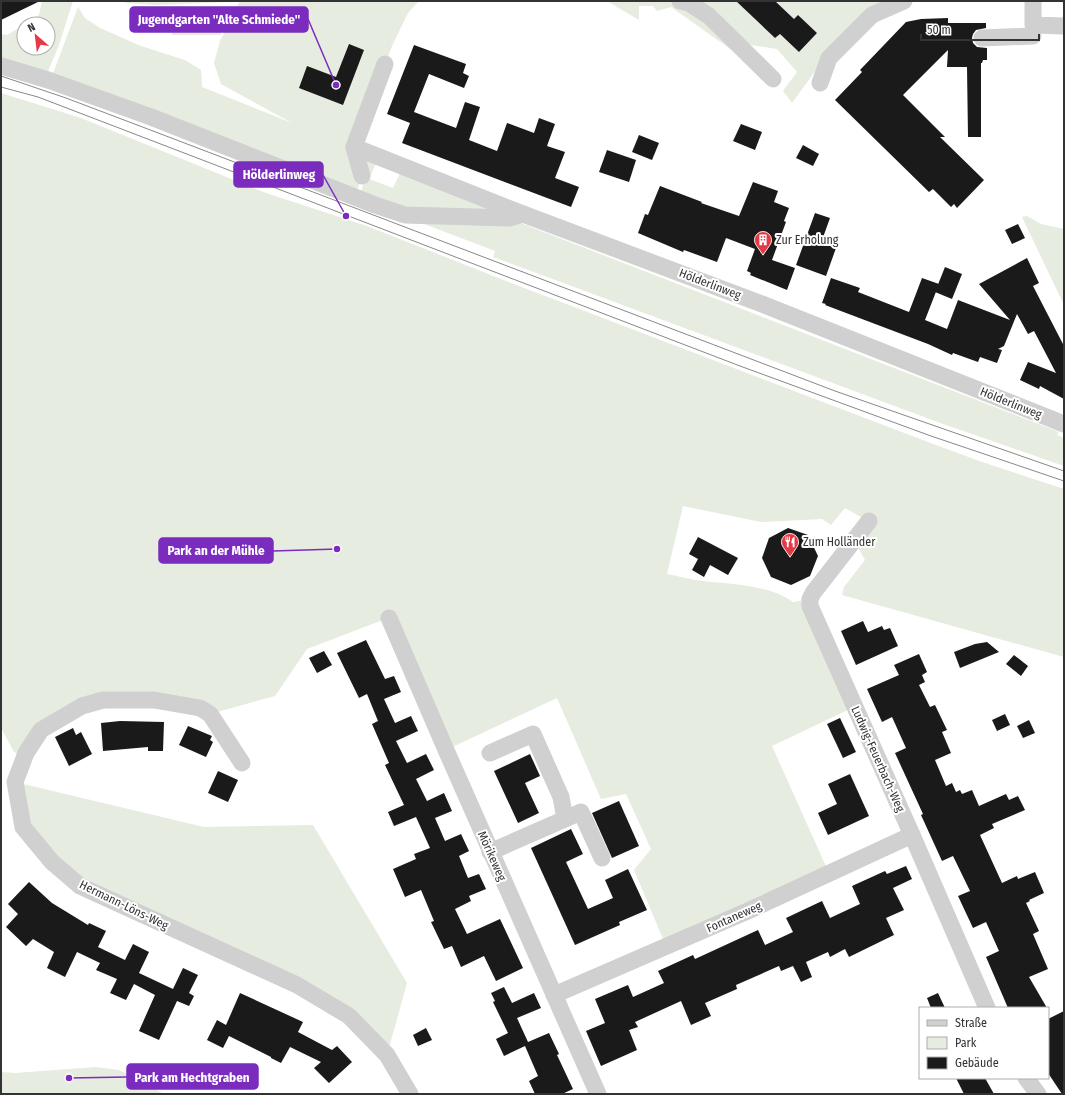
<svg xmlns="http://www.w3.org/2000/svg" width="1065" height="1095" viewBox="0 0 1065 1095" font-family="'Fira Sans Condensed',sans-serif">
  <style>
    .green { fill: #e6ecdf }
    .building { fill: #1a1a1a }
    .lines { fill: none; stroke-linecap: round; stroke-linejoin: round }
    .minor { stroke: #d0d0d0; stroke-width: 17 }
    .tram { stroke: #888; stroke-width: 1 }
    .labels { text-anchor: middle; dominant-baseline: central; stroke-width: 4; stroke-linejoin: round; paint-order: stroke }
    .poi-label { font-size: 12px; fill: #333; stroke: #fff; text-anchor: start }
    .street-label { font-size: 12px; fill: #333; stroke: #fff }
    .leader { fill: none; stroke: #7b2cbf; stroke-width: 1.5 }
    .callout-dot { fill: #7b2cbf; stroke: #fff; stroke-width: 1.5 }
    .callout { fill: #7b2cbf; stroke: #7b2cbf; stroke-width: 1.5 }
    .callout-label { font-size: 13px; text-anchor: middle; font-weight: bold; fill: #fff }
  </style>
  <rect width="100%" height="100%" fill="#fff"/>
  <g class="green">
    <path d="M 42,1 L 73,1 L 59,45 L 47,74 L 1,59 L 1,34 L 7,35 L 24,25 L 24,48 L 48,48 L 48,24 L 25,24 L 39,15 Z"/>
    <path d="M 121,1 L 232,1 L 230,2 L 156,5 L 127,3 Z"/>
    <path d="M 240,1 L 420,1 L 417,3 L 408,13 L 392,46 L 354,147 L 362,176 L 355,197 L 52,76 L 78,7 L 85,18 L 100,28 L 141,46 L 185,60 L 201,70 L 202,87 L 292,123 L 221,84 L 214,63 L 220,41 Z"/>
    <path d="M 607,1 L 680,1 L 743,58 L 671,7 L 657,11 L 653,6 L 639,6 L 639,20 Z"/>
    <path d="M 699,1 L 736,1 L 775,38 L 780,34 L 799,52 L 817,33 L 798,15 L 794,19 L 775,1 L 893,1 L 831,49 L 792,103 L 783,91 L 797,72 L 777,49 L 744,44 Z"/>
    <path d="M 172,10 L 221,11 L 221,35 L 172,35 Z"/>
    <path d="M 1,93 L 81,118 L 266,193 L 367,226 L 501,279 L 928,442 L 982,462 L 1064,489 L 1064,657 L 842,595 L 844,587 L 865,560 L 854,540 L 868,521 L 845,508 L 831,525 L 822,519 L 761,522 L 683,506 L 667,574 C 679,576 691,580 703,581 C 731,584 770,585 793,602 L 810,599 L 854,707 L 772,746 L 829,873 L 666,946 L 634,870 L 651,849 L 626,794 L 601,799 L 557,698 L 446,750 L 388,618 L 307,649 L 275,696 L 210,714 L 200,708 L 82,706 L 20,755 L 14,752 L 1,728 Z"/>
    <path d="M 361,155 L 377,161 L 369,179 L 393,188 L 401,171 L 508,211 L 405,213 L 360,195 L 366,176 Z"/>
    <path d="M 1027,216 L 1041,224 L 1064,229 L 1064,305 L 1022,217 Z"/>
    <path d="M 411,219 L 518,222 L 1059,432 L 1057,435 L 1064,438 L 1064,466 L 943,424 L 493,257 L 495,251 Z"/>
    <path d="M 15,782 L 204,827 L 313,825 L 407,983 L 387,1055 L 349,1016 L 80,886 L 23,827 Z"/>
    <path d="M 96,1067 L 119,1070 L 146,1082 L 163,1094 L 1,1094 L 1,1072 L 15,1073 Z"/>
  </g>
  <g class="building">
    <path d="M 1,1 L 40,1 L 1,20 Z"/>
    <path d="M 736,1 L 775,1 L 794,19 L 798,15 L 817,33 L 799,52 L 780,34 L 775,38 Z"/>
    <path d="M 948,18 L 948,23 L 986,23 L 986,28 L 976,30 L 973,34 L 972,38 L 973,43 L 977,47 L 987,48 L 987,60 L 983,60 L 982,63 L 981,63 L 981,137 L 968,137 L 967,67 L 947,67 L 948,50 L 903,95 L 945,137 L 940,137 L 984,180 L 957,208 L 954,204 L 951,207 L 933,189 L 929,192 L 835,100 L 862,72 L 860,70 L 906,22 L 921,19 Z"/>
    <path d="M 349,44 L 364,50 L 343,105 L 299,88 L 307,66 L 336,77 Z"/>
    <path d="M 414,45 L 466,64 L 463,73 L 469,76 L 464,88 L 429,74 L 414,112 L 456,128 L 465,102 L 480,107 L 469,140 L 497,151 L 507,123 L 534,133 L 539,118 L 555,124 L 547,146 L 565,152 L 555,178 L 579,187 L 571,207 L 402,143 L 410,123 L 387,114 Z"/>
    <path d="M 741,124 L 762,132 L 755,150 L 733,141 Z"/>
    <path d="M 639,135 L 659,143 L 652,160 L 632,152 Z"/>
    <path d="M 803,145 L 819,154 L 813,166 L 796,158 Z"/>
    <path d="M 607,150 L 636,160 L 629,182 L 599,172 Z"/>
    <path d="M 753,182 L 778,191 L 774,202 L 789,208 L 784,221 L 786,222 L 772,260 L 795,268 L 787,290 L 750,275 L 751,273 L 747,271 L 755,249 L 726,238 L 717,262 L 684,250 L 683,252 L 638,233 L 645,214 L 648,215 L 660,186 L 702,202 L 701,203 L 739,216 Z"/>
    <path d="M 815,213 L 830,218 L 821,243 L 836,248 L 826,276 L 796,265 Z"/>
    <path d="M 1018,224 L 1025,238 L 1012,244 L 1005,230 Z"/>
    <path d="M 1027,258 L 1039,283 L 1033,286 L 1064,346 L 1064,399 L 1040,386 L 1039,389 L 1020,380 L 1028,362 L 1056,373 L 1034,331 L 1028,334 L 1017,314 L 1004,346 L 998,349 L 1002,350 L 997,363 L 980,357 L 978,362 L 953,353 L 952,355 L 928,344 L 825,305 L 826,304 L 822,303 L 831,278 L 860,288 L 858,292 L 909,312 L 922,278 L 939,284 L 925,320 L 947,329 L 958,300 L 1010,320 L 979,284 Z"/>
    <path d="M 945,267 L 962,274 L 952,299 L 935,292 Z"/>
    <path d="M 788,528 L 808,535 L 818,556 L 810,576 L 791,585 L 771,577 L 762,558 L 769,538 Z"/>
    <path d="M 698,537 L 738,558 L 728,575 L 710,565 L 704,577 L 692,570 L 698,559 L 689,554 Z"/>
    <path d="M 863,621 L 868,632 L 882,626 L 884,630 L 890,628 L 898,646 L 856,665 L 841,631 Z"/>
    <path d="M 366,640 L 385,679 L 394,676 L 401,692 L 384,699 L 395,723 L 411,716 L 418,731 L 396,741 L 407,763 L 426,754 L 434,770 L 416,779 L 427,801 L 444,793 L 452,811 L 435,818 L 445,841 L 461,834 L 469,851 L 459,856 L 468,878 L 479,874 L 486,889 L 469,896 L 471,901 L 455,909 L 467,934 L 500,919 L 523,968 L 496,981 L 484,956 L 461,967 L 452,946 L 444,949 L 431,922 L 434,921 L 421,890 L 405,897 L 393,869 L 416,859 L 414,854 L 430,848 L 416,817 L 394,826 L 388,812 L 404,805 L 385,765 L 389,763 L 372,724 L 378,721 L 367,694 L 359,698 L 337,653 Z"/>
    <path d="M 987,642 L 999,652 L 960,668 L 954,652 L 975,644 Z"/>
    <path d="M 324,651 L 332,665 L 317,673 L 309,658 Z"/>
    <path d="M 919,654 L 927,672 L 922,675 L 925,682 L 919,685 L 930,707 L 935,705 L 947,730 L 942,732 L 951,753 L 935,760 L 946,786 L 952,783 L 956,792 L 960,790 L 962,794 L 972,790 L 979,806 L 1006,794 L 1009,800 L 1018,796 L 1025,810 L 992,824 L 994,828 L 980,835 L 1002,883 L 1017,876 L 1018,879 L 1035,872 L 1044,893 L 1029,900 L 1030,901 L 1026,903 L 1039,931 L 1033,934 L 1048,969 L 1029,977 L 1047,1008 L 1008,1008 L 986,957 L 999,951 L 986,922 L 973,928 L 958,896 L 970,891 L 953,856 L 942,861 L 921,815 L 923,814 L 895,753 L 906,748 L 892,717 L 882,722 L 867,689 L 899,675 L 894,665 Z"/>
    <path d="M 1014,655 L 1028,666 L 1021,676 L 1006,664 Z"/>
    <path d="M 1005,714 L 1010,725 L 997,731 L 992,720 Z"/>
    <path d="M 840,718 L 856,752 L 843,758 L 827,724 Z"/>
    <path d="M 1029,720 L 1035,733 L 1023,738 L 1017,726 Z"/>
    <path d="M 120,721 L 164,722 L 163,751 L 148,751 L 148,747 L 103,751 L 101,723 Z"/>
    <path d="M 188,726 L 212,736 L 210,740 L 213,742 L 206,757 L 179,745 Z"/>
    <path d="M 73,728 L 76,735 L 81,732 L 92,754 L 69,766 L 55,737 Z"/>
    <path d="M 530,754 L 540,776 L 525,783 L 539,813 L 518,823 L 494,771 Z"/>
    <path d="M 218,771 L 238,780 L 228,802 L 208,793 Z"/>
    <path d="M 850,774 L 869,816 L 828,835 L 818,813 L 837,804 L 828,784 Z"/>
    <path d="M 619,801 L 639,846 L 612,858 L 592,813 Z"/>
    <path d="M 571,829 L 583,854 L 566,862 L 588,909 L 613,898 L 605,880 L 628,869 L 647,910 L 619,922 L 620,925 L 575,945 L 531,848 Z"/>
    <path d="M 906,866 L 912,879 L 893,888 L 904,910 L 886,918 L 894,935 L 849,957 L 845,949 L 830,957 L 828,952 L 806,962 L 812,977 L 801,982 L 793,966 L 781,971 L 779,966 L 736,985 L 737,989 L 705,1003 L 711,1016 L 691,1025 L 681,1001 L 635,1022 L 638,1027 L 629,1030 L 637,1050 L 601,1066 L 586,1031 L 605,1023 L 595,999 L 628,985 L 633,997 L 664,983 L 658,971 L 693,955 L 695,959 L 758,930 L 765,945 L 793,932 L 786,918 L 822,901 L 830,918 L 860,904 L 852,886 L 885,871 L 887,874 Z"/>
    <path d="M 29,882 L 52,903 L 88,925 L 89,923 L 106,931 L 98,947 L 125,960 L 133,944 L 149,952 L 139,973 L 173,989 L 183,968 L 198,975 L 189,993 L 194,996 L 189,1006 L 177,1001 L 159,1040 L 139,1031 L 155,995 L 134,984 L 126,1000 L 110,993 L 117,979 L 96,970 L 100,963 L 77,952 L 65,977 L 47,968 L 54,952 L 33,939 L 26,946 L 6,927 L 18,914 L 8,904 Z"/>
    <path d="M 504,987 L 512,1003 L 534,993 L 541,1008 L 517,1018 L 528,1042 L 549,1033 L 559,1054 L 557,1055 L 573,1089 L 562,1094 L 535,1094 L 529,1081 L 538,1076 L 525,1046 L 504,1056 L 496,1039 L 508,1033 L 493,1002 L 495,1001 L 491,993 Z"/>
    <path d="M 240,993 L 303,1022 L 298,1032 L 332,1050 L 337,1046 L 352,1062 L 329,1083 L 314,1068 L 321,1062 L 290,1047 L 281,1063 L 271,1058 L 271,1057 L 229,1036 L 223,1048 L 207,1040 L 217,1020 L 226,1025 Z"/>
    <path d="M 938,993 L 945,1008 L 931,1008 L 927,998 Z"/>
    <path d="M 1064,1011 L 1064,1094 L 1062,1094 L 1048,1073 L 1048,1019 Z"/>
    <path d="M 426,1028 L 432,1040 L 418,1046 L 413,1035 Z"/>
    <path d="M 956,1078 L 985,1078 L 994,1094 L 964,1094 Z"/>
  </g>
  <g class="lines">
    <g class="minor">
      <path d="M 680,1 L 689,3 L 709,16 L 773,79"/>
      <path d="M 1033,1 L 1033,25 L 1064,26"/>
      <path d="M 982,38 L 1033,36"/>
      <path d="M 1,66 L 48,80 L 151,117 L 375,205 L 405,215 L 509,218 L 523,214"/>
      <path d="M 820,83 L 829,58 L 872,15 L 904,1"/>
      <path d="M 354,147 L 523,214 L 762,304 L 1064,424"/>
      <path d="M 362,176 L 354,147 L 385,64"/>
      <path d="M 869,521 L 813,593 L 810,599 L 810,606 L 912,835 L 987,1008"/>
      <path d="M 389,618 L 446,750 L 598,1094"/>
      <path d="M 490,753 L 533,734 L 561,797 L 565,819"/>
      <path d="M 242,763 L 210,714 L 200,708 L 154,700 L 103,700 L 82,706 L 41,730 L 26,753 L 15,782 L 23,827 L 52,862 L 80,886 L 297,985 L 349,1016 L 387,1055 L 410,1094"/>
      <path d="M 490,852 L 581,812 L 602,858"/>
      <path d="M 554,995 L 750,910 L 912,835"/>
      <path d="M 1026,1078 L 1038,1094"/>
    </g>
    <g class="tram">
      <path d="M 1,76 L 66,98 L 153,131 L 835,391 L 1064,471"/>
      <path d="M 1,87 L 38,97 L 740,366 L 931,436 L 1064,481"/>
    </g>
  </g>
  <defs>
    <symbol id="building-pin" viewBox="-11 -11 22 30"><path d="M0 17L-7.5 6A9.5 9.5 0 1 1 7.5 6Z" fill="#e63946" stroke="#fff"/><path d="M-4-6H4V6H1V3H-1V6H-4ZM-2.5-4.3h1.7v1.8h-1.7ZM.8-4.3h1.7v1.8H.8ZM-2.5-1h1.7V.8h-1.7ZM.8-1h1.7V.8H.8Z" fill="#fff"/></symbol>
    <symbol id="restaurant-pin" viewBox="-11 -11 22 30"><path d="M0 17L-7.5 6A9.5 9.5 0 1 1 7.5 6Z" fill="#e63946" stroke="#fff"/><path d="M-5-6h1v4h1v-4h1v4h1v-4h1v5L-1.5 .5V6h-2V.5L-5-1ZM5-6V6H3V1.5H1.5Q1.5-4 5-6Z" fill="#fff"/></symbol>
  </defs>
  <g fill-rule="evenodd">
    <use href="#building-pin" x="753" y="230" width="20" height="27"/>
    <use href="#restaurant-pin" x="780" y="532" width="20" height="27"/>
  </g>
  <g class="labels">
    <g class="poi-label">
      <text x="776" y="240">Zur Erholung</text>
      <text x="803" y="542">Zum Holländer</text>
    </g>
    <g class="street-label">
      <text transform="translate(710 284) rotate(21)">Hölderlinweg</text>
      <text transform="translate(1011 403) rotate(22)">Hölderlinweg</text>
      <text transform="translate(878 759) rotate(66)">Ludwig-Feuerbach-Weg</text>
      <text transform="translate(492 856) rotate(66)">Mörikeweg</text>
      <text transform="translate(124 905) rotate(26)">Hermann-Löns-Weg</text>
      <text transform="translate(734 917) rotate(-24)">Fontaneweg</text>
    </g>
  </g>
  <path class="leader" d="M336 85L308 19M346 216L323 175M337 549L273 551M69 1078L127 1077"/>
  <g class="callout-dot">
    <circle cx="336" cy="85" r="4"/>
    <circle cx="346" cy="216" r="4"/>
    <circle cx="337" cy="549" r="4"/>
    <circle cx="69" cy="1078" r="4"/>
  </g>
  <g class="callout">
    <rect x="130" y="7" width="178" height="25" rx="4"/>
    <rect x="234" y="162" width="89" height="25" rx="4"/>
    <rect x="159" y="538" width="114" height="25" rx="4"/>
    <rect x="127" y="1064" width="131" height="25" rx="4"/>
  </g>
  <g class="callout-label">
    <text x="219" y="24">Jugendgarten "Alte Schmiede"</text>
    <text x="279" y="179">Hölderlinweg</text>
    <text x="216" y="555">Park an der Mühle</text>
    <text x="192" y="1082">Park am Hechtgraben</text>
  </g>
  <rect width="1065" height="1095" fill="none" stroke="#333333" stroke-width="4"/>
  <rect x="919" y="1007" width="130" height="72" fill="#ffffff" stroke="#adadad"/>
  <rect x="927" y="1020" width="20" height="6" fill="#d0d0d0" stroke="#adadad"/>
  <text x="955" y="1027" font-size="12" fill="#333333">Straße</text>
  <rect x="927" y="1037" width="20" height="12" fill="#e6ecdf" stroke="#adadad"/>
  <text x="955" y="1047" font-size="12" fill="#333333">Park</text>
  <rect x="927" y="1057" width="20" height="12" fill="#1a1a1a" stroke="#adadad"/>
  <text x="955" y="1067" font-size="12" fill="#333333">Gebäude</text>
  <g transform="translate(36 36) rotate(332)"><circle r="19" fill="#ffffff" stroke="#adadad"/>
  <path d="M0-3L7 15L0 10L-7 15Z" fill="#e63946"/>
  <text y="-6" font-size="11" font-weight="bold" text-anchor="middle" fill="#333333">N</text>
  </g>
  <path d="M921 34v6h118v-6" fill="none" stroke="#333333" stroke-width="2"/>
  <text x="927" y="34" font-size="12" fill="#333333" stroke="#ffffff" stroke-width="3" paint-order="stroke">50 m</text>
</svg>
